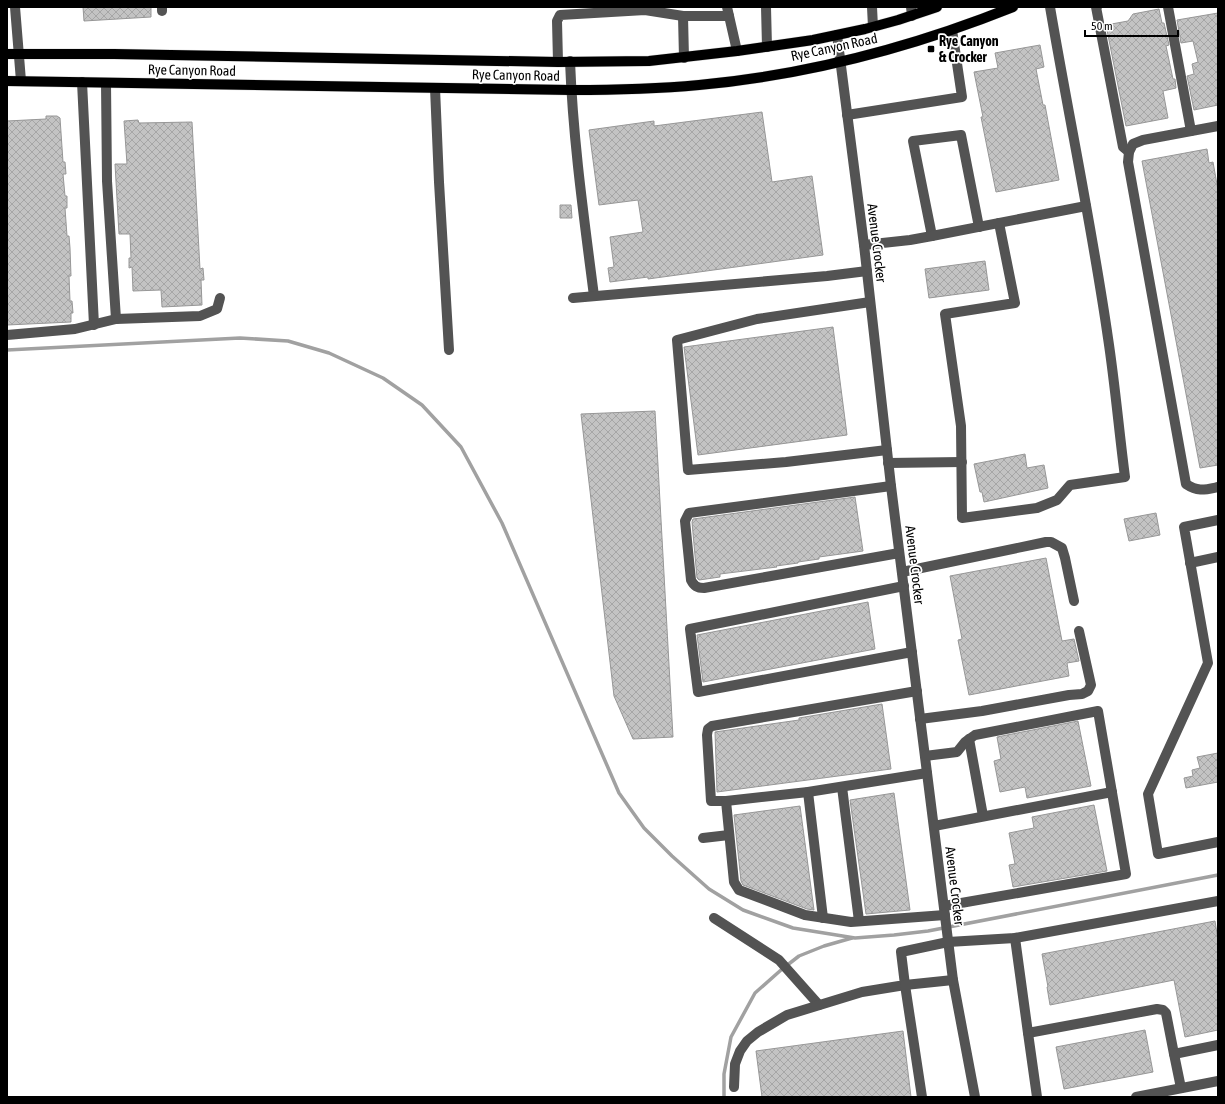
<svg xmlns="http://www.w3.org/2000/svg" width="1225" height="1104" viewBox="0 0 1225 1104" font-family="'Asap Condensed',sans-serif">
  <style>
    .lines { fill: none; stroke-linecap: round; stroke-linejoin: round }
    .stream { stroke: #a1a1a1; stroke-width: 3.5 }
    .building { fill: url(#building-cross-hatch); stroke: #979797 }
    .major-casing { stroke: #dbdbdb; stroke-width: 11 }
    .minor { stroke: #535353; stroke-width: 10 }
    .major { stroke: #000; stroke-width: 10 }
    .poi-dot { fill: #000; stroke: #fff; stroke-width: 1.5 }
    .labels { text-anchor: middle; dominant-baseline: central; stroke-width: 3.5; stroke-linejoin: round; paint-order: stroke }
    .poi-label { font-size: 14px; font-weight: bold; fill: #000; stroke: #fff; text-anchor: start }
    .street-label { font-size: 14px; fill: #000; stroke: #fff }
  </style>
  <defs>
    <pattern id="building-cross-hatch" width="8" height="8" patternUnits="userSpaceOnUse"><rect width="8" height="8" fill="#c3c3c3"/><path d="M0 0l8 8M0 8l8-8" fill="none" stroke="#a6a6a6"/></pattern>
  </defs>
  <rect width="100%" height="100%" fill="#fff"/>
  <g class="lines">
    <g class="stream">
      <path d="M 7,350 L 240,338 L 288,341 L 329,353 L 383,378 L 422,405 L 461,447 L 502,523 L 619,793 L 644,828 L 672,856 L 709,889 L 743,910 L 793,928 L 855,938 L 894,935 L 928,931 L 1218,875"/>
      <path d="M 724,1097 L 724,1074 L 731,1037 L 755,993 L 781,970 L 799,956 L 824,946 L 852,938"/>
    </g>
  </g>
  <g class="building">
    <path d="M 83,7 L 151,7 L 151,17 L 84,21 Z"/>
    <path d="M 1159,9 L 1162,23 L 1164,23 L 1169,45 L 1166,46 L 1173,79 L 1175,79 L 1176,88 L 1163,91 L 1168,118 L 1126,126 L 1106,25 L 1128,21 L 1133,14 Z"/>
    <path d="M 1218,13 L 1218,105 L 1194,110 L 1187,76 L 1194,74 L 1192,64 L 1198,62 L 1193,41 L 1181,43 L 1177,20 Z"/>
    <path d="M 1040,45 L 1044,67 L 1036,69 L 1043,105 L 1045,105 L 1059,180 L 996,192 L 981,117 L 983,117 L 974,72 L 998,68 L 995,53 Z"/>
    <path d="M 762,112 L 772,182 L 812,176 L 823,255 L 648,279 L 648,277 L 610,282 L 608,268 L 614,267 L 610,237 L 643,232 L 638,200 L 599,205 L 589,130 L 654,121 L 654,126 Z"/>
    <path d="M 46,116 L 57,116 L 60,118 L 63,162 L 65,162 L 66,174 L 63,174 L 65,196 L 67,196 L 67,208 L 65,208 L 67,236 L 69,236 L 70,248 L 71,276 L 69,276 L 70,301 L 72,301 L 73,313 L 71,313 L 71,322 L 7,325 L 7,121 L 46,119 Z"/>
    <path d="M 138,120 L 139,123 L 192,122 L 200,269 L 203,268 L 204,280 L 201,280 L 202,305 L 162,307 L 161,290 L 133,291 L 132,267 L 129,268 L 129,258 L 131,258 L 130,234 L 119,234 L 115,164 L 127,164 L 124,121 Z"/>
    <path d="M 1207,149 L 1209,163 L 1213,162 L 1218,190 L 1218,465 L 1200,468 L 1142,161 Z"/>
    <path d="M 560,205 L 571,205 L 572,218 L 560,218 Z"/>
    <path d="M 985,261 L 989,290 L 929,298 L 925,269 Z"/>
    <path d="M 833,327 L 847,435 L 698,455 L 684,347 Z"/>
    <path d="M 655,411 L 673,737 L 633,739 L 614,696 L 581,414 Z"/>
    <path d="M 1025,454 L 1027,468 L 1044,465 L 1048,488 L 984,502 L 982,492 L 980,492 L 974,464 Z"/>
    <path d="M 855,497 L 863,551 L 819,557 L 819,559 L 798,562 L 798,563 L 776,566 L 777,567 L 720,574 L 720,577 L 699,580 L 697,578 L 692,522 L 693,519 Z"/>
    <path d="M 1156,513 L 1160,535 L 1129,541 L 1124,519 Z"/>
    <path d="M 1046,558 L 1062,641 L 1074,639 L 1079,661 L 1067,663 L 1069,676 L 969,695 L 958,640 L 962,639 L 950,576 Z"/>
    <path d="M 868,602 L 875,649 L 703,682 L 697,635 Z"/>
    <path d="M 882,704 L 891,769 L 717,792 L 715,732 L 799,720 L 799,718 Z"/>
    <path d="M 1078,721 L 1091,786 L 1027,798 L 1025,787 L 1000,792 L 994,761 L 1001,759 L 997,737 Z"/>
    <path d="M 1218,753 L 1218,782 L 1186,788 L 1184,778 L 1193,776 L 1192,770 L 1200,768 L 1197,757 Z"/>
    <path d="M 894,793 L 910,910 L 866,914 L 850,800 Z"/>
    <path d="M 1094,805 L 1107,871 L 1013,887 L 1009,865 L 1015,864 L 1009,833 L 1034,828 L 1032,817 Z"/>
    <path d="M 800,806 L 814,910 L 807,909 L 743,885 L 741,881 L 734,815 Z"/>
    <path d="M 1215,921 L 1218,940 L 1218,1030 L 1185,1037 L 1174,980 L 1050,1005 L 1047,987 L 1048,987 L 1042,954 Z"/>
    <path d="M 1145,1030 L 1153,1072 L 1064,1089 L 1056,1047 Z"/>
    <path d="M 903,1031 L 911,1097 L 762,1097 L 756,1051 Z"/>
  </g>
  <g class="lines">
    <defs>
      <g id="major">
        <path d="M 7,54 L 114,54 L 558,62 L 649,61 L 737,51 L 813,40 L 865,29 L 898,20 L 937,7"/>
        <path d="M 7,81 L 571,90 C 614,90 656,89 699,85 C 807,75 913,47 1013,7"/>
      </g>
    </defs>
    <use href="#major" class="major-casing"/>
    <g class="minor">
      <path d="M 15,7 L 21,81"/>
      <path d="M 162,7 L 162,11"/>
      <path d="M 727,7 L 737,51"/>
      <path d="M 766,7 L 767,47"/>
      <path d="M 872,7 L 873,27"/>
      <path d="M 911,7 L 912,16"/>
      <path d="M 1097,7 L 1096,7 L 1123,147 L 1129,152"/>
      <path d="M 1168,7 L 1191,131"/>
      <path d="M 683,16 L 684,58"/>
      <path d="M 837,35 L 864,245 L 891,486 L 953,980 L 975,1097"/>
      <path d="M 570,61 C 573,140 584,218 594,296"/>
      <path d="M 558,62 L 557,21 L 560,15 L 645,10 L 683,16 L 729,16"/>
      <path d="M 82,82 L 94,325"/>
      <path d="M 435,88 L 439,182 L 449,350"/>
      <path d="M 847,115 L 962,97 L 952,30"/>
      <path d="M 1218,126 L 1143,140 L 1133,144 L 1129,152 L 1128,162 L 1186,484 C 1198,492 1204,490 1218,487"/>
      <path d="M 999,223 L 1015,303 L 945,314 L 961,426 L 962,518 L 1037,508 L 1057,500 L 1070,485 L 1125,477 C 1119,431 1115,384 1108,338 C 1092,227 1069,118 1050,7"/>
      <path d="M 932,236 L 913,141 L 961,135 L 979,227"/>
      <path d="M 864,245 L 910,240 L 932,236 L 1086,206"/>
      <path d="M 573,298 L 827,276 L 867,271"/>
      <path d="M 870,302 L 757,319 L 677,340 L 688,470 L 786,462 L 887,450"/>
      <path d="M 116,319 L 200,316 L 217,309 L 220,298"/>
      <path d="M 7,335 L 75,329 L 116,319 L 107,181 L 106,83"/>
      <path d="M 888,463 L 962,462"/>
      <path d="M 891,486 L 689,513 L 685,521 L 691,580 C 694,586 697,588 704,588 L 899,553"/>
      <path d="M 1218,520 L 1184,527 L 1208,663 L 1148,794 L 1158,854 L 1218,842"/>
      <path d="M 1190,563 L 1218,557"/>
      <path d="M 902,572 L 1046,542 L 1051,542 L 1062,548 L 1065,558 L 1074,601"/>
      <path d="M 904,586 L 690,629 L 698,692 L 912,652"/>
      <path d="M 917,691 L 712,726 L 708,729 L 707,735 L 711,801 L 726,801 L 734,882 L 739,890 L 805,915 L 851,922 L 945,915"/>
      <path d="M 920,719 L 982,711 L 1069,695 L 1082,694 L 1088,691 L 1091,685 L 1079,631"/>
      <path d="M 969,739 L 983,816"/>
      <path d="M 925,756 L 957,752 L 965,742 L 975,735 L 1098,711 L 1126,874 L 944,906"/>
      <path d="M 842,787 L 859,921"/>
      <path d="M 808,792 L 823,918"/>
      <path d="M 726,801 L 808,792 L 927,773"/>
      <path d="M 934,826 L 1112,792"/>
      <path d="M 703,838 L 729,835"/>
      <path d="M 714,918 L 779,960 L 819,1005"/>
      <path d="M 1015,938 L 1028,1033 L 1157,1009 L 1163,1010 L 1166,1013 L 1174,1054"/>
      <path d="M 1028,1033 L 1037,1097"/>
      <path d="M 734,1087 L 735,1064 L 740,1051 L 747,1041 L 758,1032 L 787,1015 L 862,992 L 905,985 L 901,952 L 948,942 L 1015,938 L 1218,901"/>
      <path d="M 1181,1088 L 1174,1054 L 1218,1045"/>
      <path d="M 922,1097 L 905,985 L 953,980"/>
      <path d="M 1136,1097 L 1218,1081"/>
    </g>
    <use href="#major" class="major"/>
  </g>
  <rect class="poi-dot" x="927" y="45" width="8" height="8" rx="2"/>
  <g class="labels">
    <g class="poi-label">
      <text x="939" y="41">Rye Canyon<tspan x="939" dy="16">&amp; Crocker</tspan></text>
    </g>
    <g class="street-label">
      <text transform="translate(834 47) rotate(-12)">Rye Canyon Road</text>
      <text transform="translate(192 70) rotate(1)">Rye Canyon Road</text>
      <text transform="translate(516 75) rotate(1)">Rye Canyon Road</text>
      <text transform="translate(877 243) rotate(83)">Avenue Crocker</text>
      <text transform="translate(915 565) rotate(83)">Avenue Crocker</text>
      <text transform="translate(955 886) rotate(83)">Avenue Crocker</text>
    </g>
  </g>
  <rect width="1225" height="1104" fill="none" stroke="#000000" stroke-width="16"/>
  <path d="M1085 30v6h93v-6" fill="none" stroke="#000000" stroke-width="2"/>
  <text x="1091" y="30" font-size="12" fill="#000000" stroke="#ffffff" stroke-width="3" paint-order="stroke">50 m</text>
</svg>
